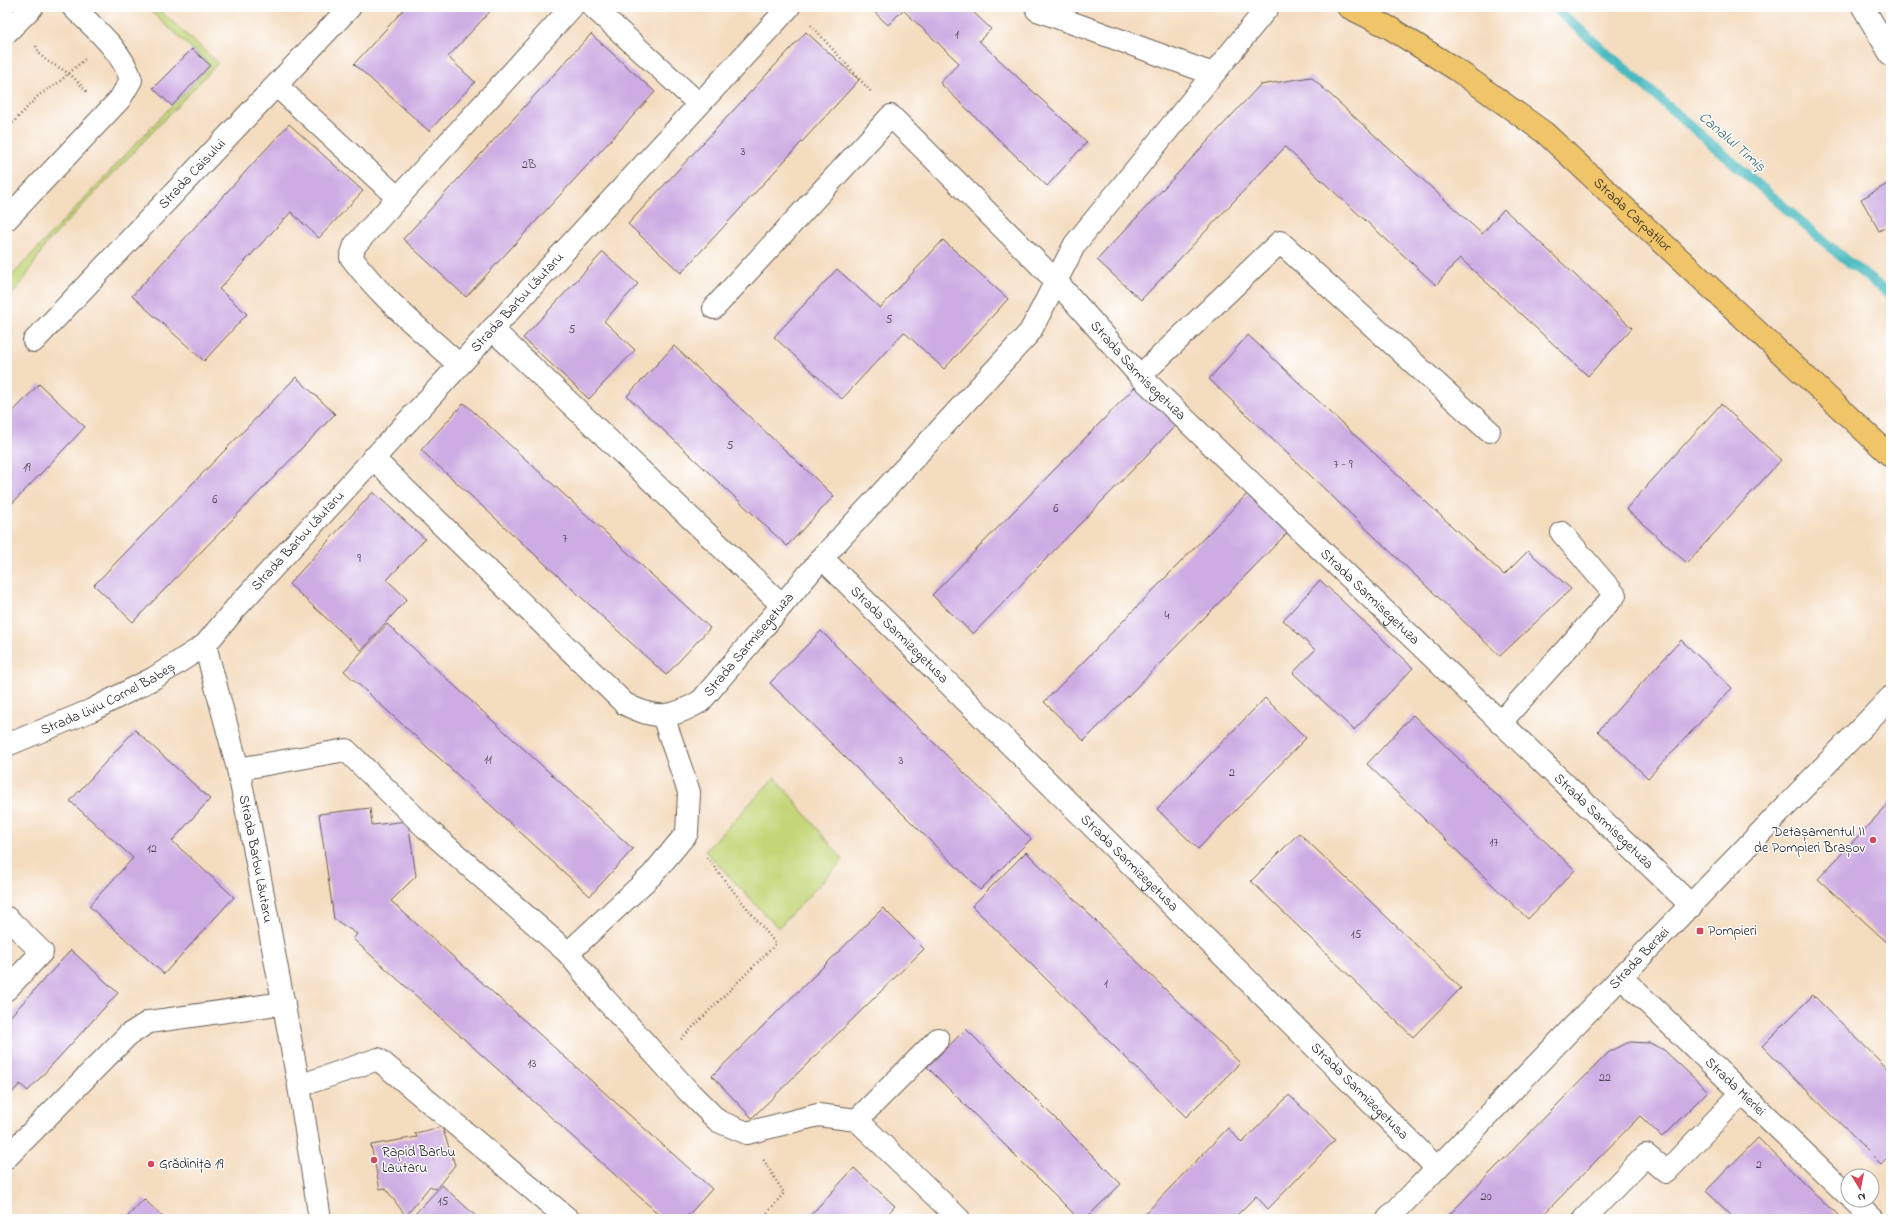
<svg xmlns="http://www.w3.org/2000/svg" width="1898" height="1226" viewBox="0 0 1898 1226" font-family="'Indie Flower',sans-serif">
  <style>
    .green { fill: #c3d577; stroke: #70784a }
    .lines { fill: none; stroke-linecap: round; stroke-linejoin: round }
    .stream { stroke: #4ababf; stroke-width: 10 }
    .building { fill: #ccace3 }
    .minor-casing { stroke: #685f55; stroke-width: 24 }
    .major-casing { stroke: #685f55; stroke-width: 24 }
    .path { stroke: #685f55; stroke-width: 2.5; stroke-dasharray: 1 3; stroke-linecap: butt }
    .minor { stroke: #fff; stroke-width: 22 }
    .major { stroke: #f0c469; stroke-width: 22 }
    .poi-dot { fill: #d1495b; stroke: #fff; stroke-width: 1.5 }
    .labels { text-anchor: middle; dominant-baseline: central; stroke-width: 3; stroke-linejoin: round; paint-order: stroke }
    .number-label { font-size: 12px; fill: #48404e }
    .street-label { font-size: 14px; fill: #1c1c1c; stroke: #fff }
    .poi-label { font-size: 14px; fill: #1c1c1c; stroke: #fff; text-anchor: start }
    .water-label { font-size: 15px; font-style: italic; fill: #316365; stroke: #fff }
  </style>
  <rect width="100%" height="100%" fill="#fff"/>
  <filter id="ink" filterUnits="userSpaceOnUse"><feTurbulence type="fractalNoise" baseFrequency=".025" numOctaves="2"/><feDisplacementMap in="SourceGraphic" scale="8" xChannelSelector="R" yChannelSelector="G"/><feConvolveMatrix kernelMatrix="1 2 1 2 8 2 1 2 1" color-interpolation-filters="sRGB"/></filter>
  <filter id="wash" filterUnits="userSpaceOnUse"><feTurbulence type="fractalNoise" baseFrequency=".012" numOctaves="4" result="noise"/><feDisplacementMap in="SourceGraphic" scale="16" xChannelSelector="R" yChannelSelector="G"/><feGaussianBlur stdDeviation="0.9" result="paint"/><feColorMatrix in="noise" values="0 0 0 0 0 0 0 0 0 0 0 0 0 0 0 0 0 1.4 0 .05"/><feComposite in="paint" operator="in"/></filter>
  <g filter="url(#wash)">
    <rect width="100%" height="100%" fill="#f4dcbf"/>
    <g class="green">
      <path d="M 146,7 L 156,7 L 218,63 L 46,244 L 22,283 L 7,299 L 7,281 L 210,65 Z"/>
      <path d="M 775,777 L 843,860 L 778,928 L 705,851 Z"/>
    </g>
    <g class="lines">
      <path class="stream" d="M 1556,9 L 1843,258 L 1891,295"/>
    </g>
    <g id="blocks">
      <g class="building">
        <path d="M 406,7 L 494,7 L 448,57 L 475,82 L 429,131 L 354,64 Z"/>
        <path d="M 869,7 L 968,7 L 991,29 L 979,41 L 1087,142 L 1047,186 L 940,83 L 959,63 L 903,10 L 888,25 Z"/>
        <path d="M 806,32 L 859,80 L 681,273 L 628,224 Z"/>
        <path d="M 591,34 L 655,92 L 466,297 L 403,239 Z"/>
        <path d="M 192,49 L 210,65 L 172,106 L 153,88 Z"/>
        <path d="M 1311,77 L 1482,234 L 1504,209 L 1632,328 L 1588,376 L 1460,258 L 1436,285 L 1285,147 L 1141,300 L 1097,260 L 1260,85 Z"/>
        <path d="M 289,124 L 363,191 L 319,238 L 291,212 L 219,289 L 247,314 L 204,361 L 132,296 Z"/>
        <path d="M 1891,182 L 1891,224 L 1879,231 L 1861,199 Z"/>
        <path d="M 943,240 L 1008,299 L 944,369 L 904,332 L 842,399 L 774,337 L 837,269 L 880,308 Z"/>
        <path d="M 603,252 L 638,284 L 604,321 L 635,350 L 589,399 L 523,338 Z"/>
        <path d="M 1248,335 L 1504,575 L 1528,551 L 1571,589 L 1500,656 L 1209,379 Z"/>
        <path d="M 674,346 L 834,496 L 787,546 L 627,396 Z"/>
        <path d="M 296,377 L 335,414 L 133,622 L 94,585 Z"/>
        <path d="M 1139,383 L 1179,422 L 973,634 L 932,595 Z"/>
        <path d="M 39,384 L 85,427 L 7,509 L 7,418 Z"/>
        <path d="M 464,403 L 710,628 L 666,675 L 421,450 Z"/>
        <path d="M 1721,404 L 1781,460 L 1687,563 L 1626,509 Z"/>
        <path d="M 1250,491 L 1290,530 L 1084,741 L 1044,702 Z"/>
        <path d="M 373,492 L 425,539 L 387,580 L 407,599 L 361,650 L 289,584 Z"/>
        <path d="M 1320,580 L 1413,668 L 1354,730 L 1293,673 L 1315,650 L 1283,620 Z"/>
        <path d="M 387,624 L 633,849 L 590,896 L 344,671 Z"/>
        <path d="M 821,631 L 1031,839 L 980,890 L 770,683 Z"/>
        <path d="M 1681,640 L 1732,688 L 1648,778 L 1598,731 Z"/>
        <path d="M 1265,698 L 1306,738 L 1198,849 L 1157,809 Z"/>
        <path d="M 1413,715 L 1575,870 L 1528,919 L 1367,764 Z"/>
        <path d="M 135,730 L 210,799 L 172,841 L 234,897 L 164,974 L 89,906 L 133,858 L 70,801 Z"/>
        <path d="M 1891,801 L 1891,946 L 1818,879 Z"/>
        <path d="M 370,808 L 372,825 L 408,821 L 416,876 L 391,901 L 712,1189 L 685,1219 L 664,1219 L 353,939 L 357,934 L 334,919 L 319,814 Z"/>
        <path d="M 1299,833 L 1461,988 L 1413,1037 L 1251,881 Z"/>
        <path d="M 1026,852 L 1240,1063 L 1186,1117 L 972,906 Z"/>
        <path d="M 883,908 L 924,949 L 752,1118 L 712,1076 Z"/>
        <path d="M 71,950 L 118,993 L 28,1091 L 20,1084 L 7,1098 L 7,1020 Z"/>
        <path d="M 1813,995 L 1891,1072 L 1891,1154 L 1881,1164 L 1762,1046 Z"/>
        <path d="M 966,1029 L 1121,1184 L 1085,1219 L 1079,1219 L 927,1067 Z"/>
        <path d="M 1629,1042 L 1650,1043 L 1664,1050 L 1708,1091 L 1662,1137 L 1640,1116 L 1539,1219 L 1445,1219 L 1609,1052 Z"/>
        <path d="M 1289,1095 L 1335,1140 L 1268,1209 L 1256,1196 L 1233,1219 L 1140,1219 L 1228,1128 L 1242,1143 Z"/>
        <path d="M 442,1127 L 455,1165 L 436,1189 L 430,1186 L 406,1216 L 385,1188 L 380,1189 L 371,1145 L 417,1137 L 415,1133 Z"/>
        <path d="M 1758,1138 L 1841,1219 L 1735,1219 L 1706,1191 Z"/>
        <path d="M 854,1168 L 895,1206 L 883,1219 L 807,1219 Z"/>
        <path d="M 442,1185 L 479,1219 L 410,1219 Z"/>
        <path d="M 144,1199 L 165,1219 L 125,1219 Z"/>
      </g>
    </g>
  </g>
  <g filter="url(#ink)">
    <use href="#blocks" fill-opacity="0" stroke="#685f55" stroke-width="1"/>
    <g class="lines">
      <defs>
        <g id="minor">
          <path d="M 593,7 L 699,104"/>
          <path d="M 1863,7 L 1891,55"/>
          <path d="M 1037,10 L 1213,74"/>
          <path d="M 7,32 L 32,7"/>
          <path d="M 277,86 L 398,198"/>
          <path d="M 7,219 L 120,99 L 131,80 C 122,50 95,29 73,7"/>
          <path id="s1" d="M 714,308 L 891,116 L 1056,281 L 1140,376 L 1692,906"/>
          <path d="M 492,329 L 782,605"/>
          <path id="s2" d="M 34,341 L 350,7"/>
          <path d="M 458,364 C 421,330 381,298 351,257 L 355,245 L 572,7"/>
          <path d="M 1140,376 L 1280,242 L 1489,431"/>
          <path id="s3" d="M 373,458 L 625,704 C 656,720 671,719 701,701 L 822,558 L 1030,332 L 1075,244 L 1268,7"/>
          <path id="s4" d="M 822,558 L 1437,1168"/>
          <path id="s5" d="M 205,645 L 238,769 L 251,831 L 299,1086 L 320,1219"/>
          <path d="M 1500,723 L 1615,595 L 1562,533"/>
          <path id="s6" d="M 7,745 L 92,710 L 154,678 L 205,645 L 235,609 L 789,7"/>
          <path d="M 238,769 L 346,750 L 426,828 L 568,953 L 652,875 L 687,833 L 689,792 L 663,716"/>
          <path d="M 7,918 L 42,952 L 7,989"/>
          <path d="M 568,953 L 604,998 L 689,1092 L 718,1121 L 747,1133 L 818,1115 L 857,1120 L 959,1219"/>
          <path id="s7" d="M 1622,978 L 1848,1195"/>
          <path d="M 299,1086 L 378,1059 L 568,1219"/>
          <path d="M 857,1120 L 938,1039"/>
          <path d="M 7,1157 L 128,1035 L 149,1022 L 284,1003"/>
          <path d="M 1853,1200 L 1873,1219"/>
          <path id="s8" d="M 1388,1219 L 1891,697"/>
          <path d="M 1584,1219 L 1646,1155 L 1666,1172 L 1742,1093"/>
        </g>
        <g id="major">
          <path id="s9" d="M 1348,7 L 1390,28 L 1457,70 L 1545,133 L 1891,456"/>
        </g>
      </defs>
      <use href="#minor" class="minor-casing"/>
      <use href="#major" class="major-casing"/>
      <g class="path">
        <path d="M 811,25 L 872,93"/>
        <path d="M 36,46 C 43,64 55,63 69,74 C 76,79 81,86 87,92"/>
        <path d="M 7,129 L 39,95 L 58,83 L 85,59"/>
        <path d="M 681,1039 L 776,944 L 706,857"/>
        <path d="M 762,1219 L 784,1193 L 763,1159"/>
      </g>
      <use href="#minor" class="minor"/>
      <use href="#major" class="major"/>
    </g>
  </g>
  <g class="poi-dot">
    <circle cx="1873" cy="840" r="4"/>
    <rect x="1696" y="927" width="8" height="8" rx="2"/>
    <circle cx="374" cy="1160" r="4"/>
    <circle cx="151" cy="1164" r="4"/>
  </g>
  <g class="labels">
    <g class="number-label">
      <text x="957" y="35">1</text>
      <text x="743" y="152">3</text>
      <text x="529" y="165">2B</text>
      <text x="889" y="320">5</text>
      <text x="572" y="330">5</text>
      <text x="730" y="446">5</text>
      <text x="1343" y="465">7 - 9</text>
      <text x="27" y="468">19</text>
      <text x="215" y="500">6</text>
      <text x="1056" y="509">6</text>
      <text x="565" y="539">7</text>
      <text x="359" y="559">9</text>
      <text x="1167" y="616">4</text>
      <text x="488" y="760">11</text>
      <text x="901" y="761">3</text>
      <text x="1232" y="773">2</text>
      <text x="1494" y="843">17</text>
      <text x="152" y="849">12</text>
      <text x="1356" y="935">15</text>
      <text x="1106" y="984">1</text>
      <text x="532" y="1064">13</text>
      <text x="1605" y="1078">22</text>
      <text x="1759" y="1165">2</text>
      <text x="1486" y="1197">20</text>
      <text x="443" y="1202">15</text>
    </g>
    <g class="street-label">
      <text stroke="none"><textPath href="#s2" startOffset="230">Strada Caisului</textPath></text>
      <text stroke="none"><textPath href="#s9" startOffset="354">Strada Carpaților</textPath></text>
      <text stroke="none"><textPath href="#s6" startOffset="686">Strada Barbu Lăutaru</textPath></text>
      <text stroke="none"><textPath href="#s1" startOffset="616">Strada Sarmisegetuza</textPath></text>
      <text stroke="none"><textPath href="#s6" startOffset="362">Strada Barbu Lăutaru</textPath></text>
      <text stroke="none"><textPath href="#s1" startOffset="940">Strada Sarmisegetuza</textPath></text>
      <text stroke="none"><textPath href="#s4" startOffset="109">Strada Sarmizegetusa</textPath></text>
      <text stroke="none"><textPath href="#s3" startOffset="507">Strada Sarmisegetuza</textPath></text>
      <text stroke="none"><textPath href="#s6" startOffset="111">Strada Liviu Cornel Babeș</textPath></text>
      <text stroke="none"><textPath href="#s1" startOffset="1264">Strada Sarmisegetuza</textPath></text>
      <text stroke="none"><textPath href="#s5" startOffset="220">Strada Barbu Lăutaru</textPath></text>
      <text stroke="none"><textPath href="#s4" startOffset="433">Strada Sarmizegetusa</textPath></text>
      <text stroke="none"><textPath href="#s8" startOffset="362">Strada Berzei</textPath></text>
      <text stroke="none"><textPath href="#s7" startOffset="157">Strada Mierlei</textPath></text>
      <text stroke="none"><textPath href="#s4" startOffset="757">Strada Sarmizegetusa</textPath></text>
    </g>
    <g class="poi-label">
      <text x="1865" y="832" text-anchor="end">Detașamentul II<tspan x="1865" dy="16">de Pompieri Brașov</tspan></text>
      <text x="1708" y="931">Pompieri</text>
      <text x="382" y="1152">Rapid Barbu<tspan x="382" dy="16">Lautaru</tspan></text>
      <text x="159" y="1164">Grădinița 19</text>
    </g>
    <g class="water-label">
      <text transform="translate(1732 142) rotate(41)">Canalul Timiș</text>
    </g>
  </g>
  <rect width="1898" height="1226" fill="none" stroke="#fff" stroke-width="24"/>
  <g transform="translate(1860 1188) rotate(170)"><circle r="19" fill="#ffffff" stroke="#a4a4a4"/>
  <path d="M0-3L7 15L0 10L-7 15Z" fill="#d1495b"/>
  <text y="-6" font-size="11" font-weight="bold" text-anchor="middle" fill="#1c1c1c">N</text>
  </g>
</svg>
